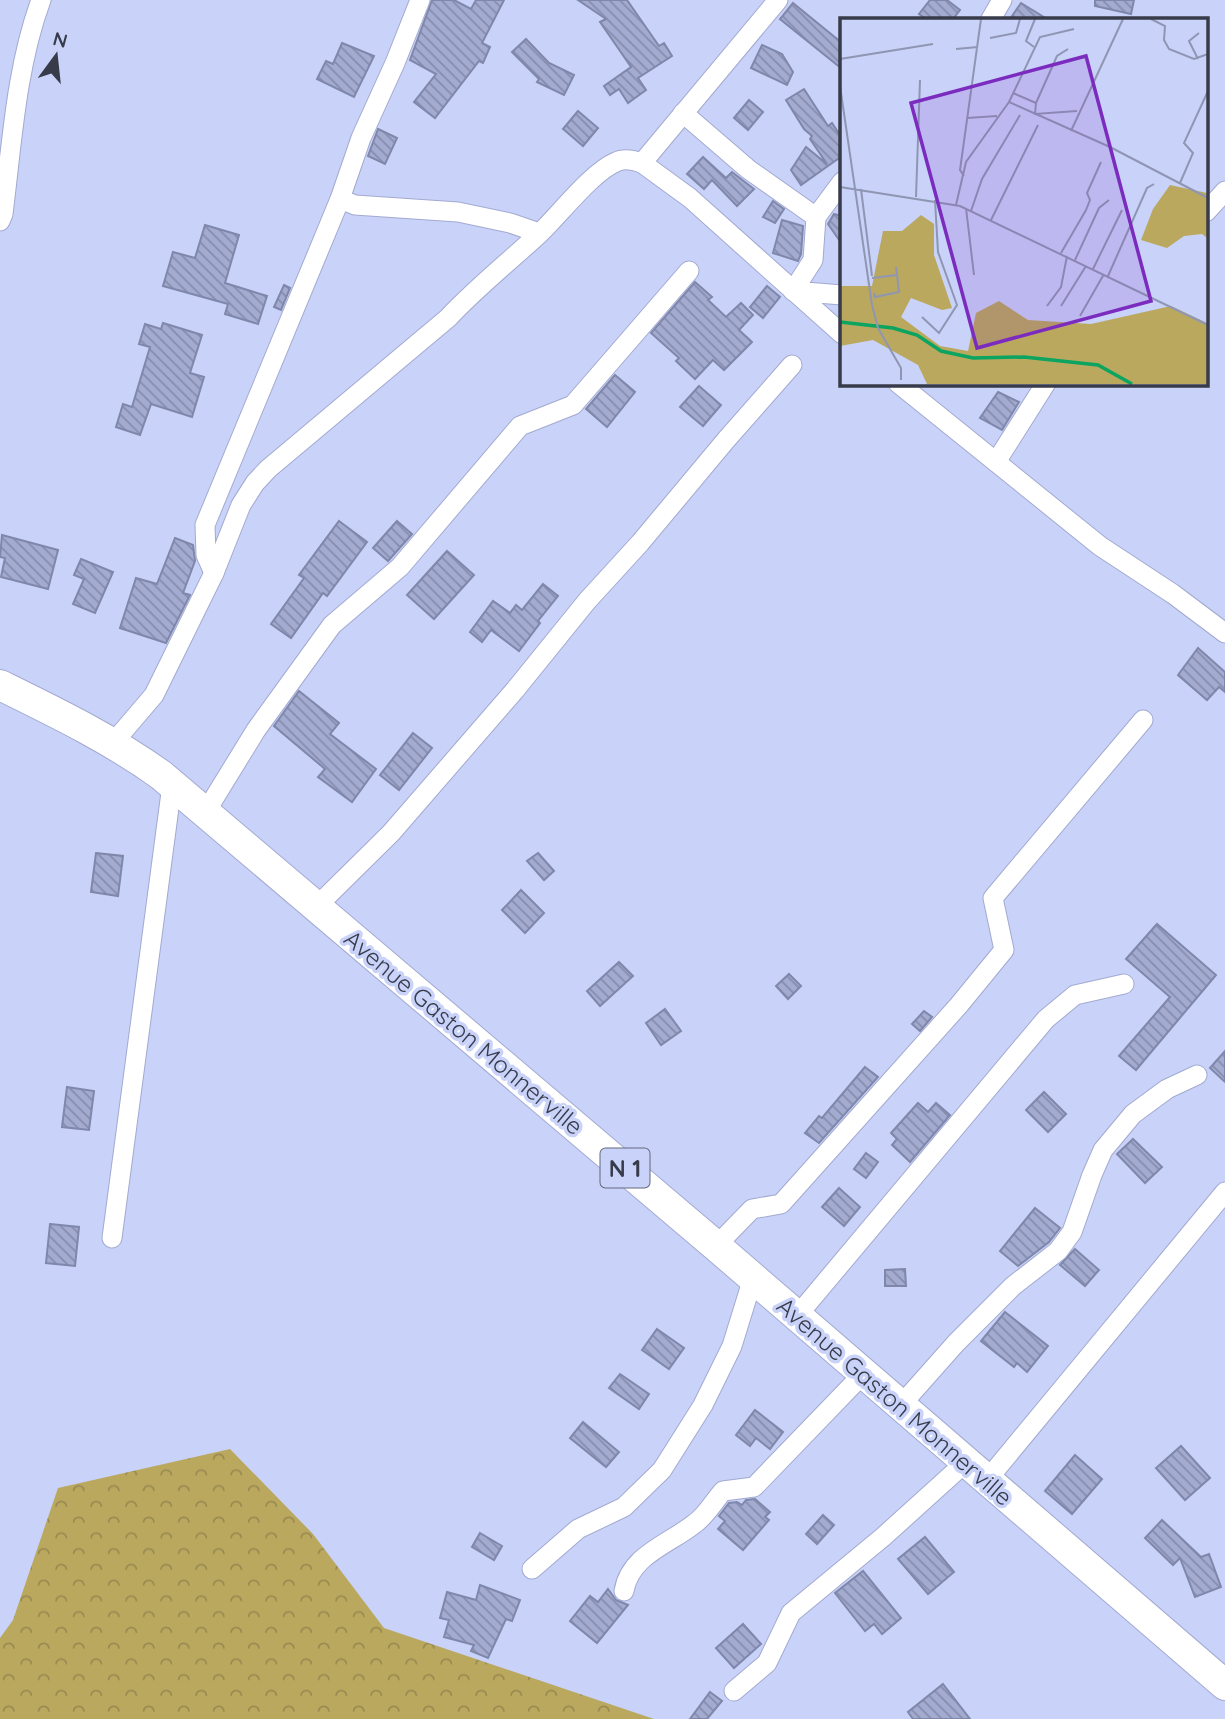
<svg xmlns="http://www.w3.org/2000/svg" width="1225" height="1719" viewBox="0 0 1225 1719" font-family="Quicksand,sans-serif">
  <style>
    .forest { fill: url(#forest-crowns) }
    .building { fill: url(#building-back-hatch); stroke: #7f87ab; stroke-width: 2 }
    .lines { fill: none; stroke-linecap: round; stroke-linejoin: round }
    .minor-casing { stroke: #a2aad0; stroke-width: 21 }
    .primary-casing { stroke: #a2aad0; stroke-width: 32 }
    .minor { stroke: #fff; stroke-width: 19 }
    .primary { stroke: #fff; stroke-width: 30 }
    .labels { text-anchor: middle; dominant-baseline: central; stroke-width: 7; stroke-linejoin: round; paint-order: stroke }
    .shield { fill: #c9d2f9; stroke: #63687e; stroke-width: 2 }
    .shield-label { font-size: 23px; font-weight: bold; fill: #373b4a }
    .street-label { font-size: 24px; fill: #373b4a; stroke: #c9d2f9 }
    .inset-river { fill: none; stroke: #0ba460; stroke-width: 3.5 }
    .inset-road { fill: none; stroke: #8f96b3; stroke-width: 2 }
    .view { fill: #7b2cbf; fill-opacity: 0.15; stroke: #7b2cbf; stroke-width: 3.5 }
    .inset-edge { fill: none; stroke: #373b4a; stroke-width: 3.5 }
  </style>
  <defs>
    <pattern id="forest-crowns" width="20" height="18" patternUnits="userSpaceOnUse" patternTransform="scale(1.75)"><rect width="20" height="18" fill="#bba85f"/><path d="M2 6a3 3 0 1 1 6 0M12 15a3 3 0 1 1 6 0" fill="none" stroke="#998a50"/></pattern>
    <pattern id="building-back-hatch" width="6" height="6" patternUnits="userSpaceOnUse" patternTransform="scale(1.75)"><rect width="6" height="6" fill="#a3abd1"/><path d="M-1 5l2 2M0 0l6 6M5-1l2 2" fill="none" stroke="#868cac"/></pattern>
  </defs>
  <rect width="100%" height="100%" fill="#c9d2f9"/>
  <path class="forest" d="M 230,1449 L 313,1534 L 384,1628 L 654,1719 L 0,1719 L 0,1638 L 13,1620 L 58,1488 Z"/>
  <g class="building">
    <path d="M 432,0 L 454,0 L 471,9 L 476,0 L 504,0 L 482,43 L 490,47 L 483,63 L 479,61 L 435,118 L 414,102 L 436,74 L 410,60 Z"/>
    <path d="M 578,0 L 627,0 L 659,46 L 664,43 L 672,56 L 638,78 L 646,90 L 628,103 L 619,89 L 610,95 L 604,86 L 631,67 L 600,22 L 606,19 Z"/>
    <path d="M 930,0 L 947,0 L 960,10 L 953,19 L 926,19 L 919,14 Z"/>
    <path d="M 1095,0 L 1134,0 L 1131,14 L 1095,6 Z"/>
    <path d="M 793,3 L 842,43 L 842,69 L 780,19 Z"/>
    <path d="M 1021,3 L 1047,19 L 1010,19 Z"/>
    <path d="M 526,39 L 549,63 L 574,75 L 564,95 L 537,82 L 539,79 L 512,52 Z"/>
    <path d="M 342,43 L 374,56 L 354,97 L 317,79 L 326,61 L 333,64 Z"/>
    <path d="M 762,45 L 782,54 L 793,72 L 787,85 L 751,68 Z"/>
    <path d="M 804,89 L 828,126 L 832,123 L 842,138 L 842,156 L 801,185 L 791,170 L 806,147 L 827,164 L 810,139 L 812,136 L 804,129 L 786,100 Z"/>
    <path d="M 749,100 L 763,112 L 748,130 L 734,118 Z"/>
    <path d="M 578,111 L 598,128 L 583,146 L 563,129 Z"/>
    <path d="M 378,129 L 397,138 L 385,164 L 368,156 Z"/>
    <path d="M 703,157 L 726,178 L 732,172 L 754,189 L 737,206 L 712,180 L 704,189 L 687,174 Z"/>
    <path d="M 773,201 L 784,209 L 775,223 L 763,217 Z"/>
    <path d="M 834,214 L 842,216 L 842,244 L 828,224 Z"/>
    <path d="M 782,220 L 803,226 L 801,254 L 798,261 L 773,253 Z"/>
    <path d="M 205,225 L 239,235 L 225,283 L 267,296 L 258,324 L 225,314 L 228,304 L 163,286 L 173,252 L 195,258 Z"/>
    <path d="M 695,282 L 712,297 L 708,300 L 726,317 L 741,303 L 753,315 L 739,330 L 752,342 L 724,370 L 713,360 L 695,379 L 676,361 L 679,358 L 651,333 Z"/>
    <path d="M 284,285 L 290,288 L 281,310 L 274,307 Z"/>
    <path d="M 767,286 L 780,297 L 763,318 L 750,307 Z"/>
    <path d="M 163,323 L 202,335 L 190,373 L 204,377 L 192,417 L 151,404 L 140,435 L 116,427 L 123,404 L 132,407 L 150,347 L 139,344 L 145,324 L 161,329 Z"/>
    <path d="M 615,375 L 635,392 L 607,427 L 586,409 Z"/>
    <path d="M 699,386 L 721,405 L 703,426 L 680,407 Z"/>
    <path d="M 998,392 L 1019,402 L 1002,430 L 980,418 Z"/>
    <path d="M 339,521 L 367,542 L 327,596 L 323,593 L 291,638 L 271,624 L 304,578 L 299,575 Z"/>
    <path d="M 397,521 L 412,534 L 388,561 L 373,548 Z"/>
    <path d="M 2,535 L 58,550 L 48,589 L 1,577 L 5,558 L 0,557 Z"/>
    <path d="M 175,538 L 193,545 L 195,561 L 183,593 L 190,595 L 166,643 L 120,628 L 136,578 L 157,584 Z"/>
    <path d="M 447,551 L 474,575 L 434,619 L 407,595 Z"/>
    <path d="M 81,559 L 113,572 L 95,613 L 73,604 L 84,579 L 74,575 Z"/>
    <path d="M 543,584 L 558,596 L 538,621 L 540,623 L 519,651 L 491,630 L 482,642 L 470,632 L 493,601 L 510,613 L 516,605 L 522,610 Z"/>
    <path d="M 1198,648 L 1225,672 L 1225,692 L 1219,687 L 1207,700 L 1178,675 Z"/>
    <path d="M 299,691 L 339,723 L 330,734 L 376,769 L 352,802 L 318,777 L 325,769 L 274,726 Z"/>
    <path d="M 413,733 L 432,748 L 399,790 L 380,775 Z"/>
    <path d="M 96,853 L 123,856 L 118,896 L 91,892 Z"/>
    <path d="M 538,853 L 554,871 L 544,880 L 527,861 Z"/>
    <path d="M 521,890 L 544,913 L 525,933 L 502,910 Z"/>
    <path d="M 1157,924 L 1216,975 L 1136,1070 L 1119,1056 L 1170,997 L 1126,959 Z"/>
    <path d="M 619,962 L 633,976 L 600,1006 L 587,991 Z"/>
    <path d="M 789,974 L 801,986 L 788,999 L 776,986 Z"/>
    <path d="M 665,1009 L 681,1031 L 661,1045 L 646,1023 Z"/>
    <path d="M 924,1011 L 932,1017 L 920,1031 L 912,1024 Z"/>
    <path d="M 1225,1051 L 1225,1082 L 1210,1068 Z"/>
    <path d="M 865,1067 L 878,1077 L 819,1143 L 805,1133 L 819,1116 L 822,1118 Z"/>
    <path d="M 67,1087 L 94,1091 L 89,1130 L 62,1127 Z"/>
    <path d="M 1044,1092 L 1066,1114 L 1048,1132 L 1026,1110 Z"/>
    <path d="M 918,1103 L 928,1112 L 936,1103 L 950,1115 L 910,1162 L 892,1145 L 897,1139 L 891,1133 Z"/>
    <path d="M 1133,1139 L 1162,1167 L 1145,1183 L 1117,1154 Z"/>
    <path d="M 866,1153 L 878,1162 L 866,1178 L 854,1169 Z"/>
    <path d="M 839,1188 L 860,1207 L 844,1226 L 822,1207 Z"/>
    <path d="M 1035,1208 L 1060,1228 L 1049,1242 L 1018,1266 L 1000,1251 Z"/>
    <path d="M 50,1224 L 79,1227 L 75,1266 L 46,1263 Z"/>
    <path d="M 1075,1249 L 1099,1270 L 1085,1286 L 1060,1265 Z"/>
    <path d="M 905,1269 L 906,1286 L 885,1286 L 885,1270 Z"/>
    <path d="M 1005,1312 L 1048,1346 L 1027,1372 L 1017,1363 L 1014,1367 L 981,1341 Z"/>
    <path d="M 657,1329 L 684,1348 L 669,1369 L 642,1350 Z"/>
    <path d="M 620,1374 L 649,1394 L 639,1409 L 609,1388 Z"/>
    <path d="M 755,1410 L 783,1432 L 770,1449 L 756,1438 L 750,1446 L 736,1435 Z"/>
    <path d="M 583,1422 L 619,1452 L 606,1467 L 570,1438 Z"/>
    <path d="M 1181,1446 L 1210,1478 L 1185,1500 L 1156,1468 Z"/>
    <path d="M 1075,1455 L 1102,1479 L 1072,1514 L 1045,1491 Z"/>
    <path d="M 755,1499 L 770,1512 L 765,1517 L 769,1520 L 743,1550 L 718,1529 L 725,1521 L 719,1516 L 729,1503 L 737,1502 L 742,1505 L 746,1500 Z"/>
    <path d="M 823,1515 L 834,1525 L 817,1544 L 806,1534 Z"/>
    <path d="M 1162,1520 L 1201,1557 L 1209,1554 L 1221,1587 L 1195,1597 L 1180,1558 L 1173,1565 L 1145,1538 Z"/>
    <path d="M 480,1533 L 502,1546 L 494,1560 L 472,1547 Z"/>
    <path d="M 925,1537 L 954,1572 L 928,1594 L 898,1559 Z"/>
    <path d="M 863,1571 L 901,1618 L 882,1634 L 874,1624 L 865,1631 L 835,1593 Z"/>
    <path d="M 480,1585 L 520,1600 L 512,1621 L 506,1619 L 488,1658 L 471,1651 L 474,1645 L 444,1637 L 449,1620 L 440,1618 L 447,1592 L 476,1600 Z"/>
    <path d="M 608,1589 L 616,1600 L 628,1605 L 597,1643 L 570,1621 L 590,1596 L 598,1602 Z"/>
    <path d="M 743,1624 L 761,1644 L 734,1668 L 716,1648 Z"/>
    <path d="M 943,1684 L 970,1719 L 913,1719 L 908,1712 Z"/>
    <path d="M 710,1692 L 722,1701 L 707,1719 L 690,1719 Z"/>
  </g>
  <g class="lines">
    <defs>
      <g id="minor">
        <path d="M 778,0 L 642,163 L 690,198 L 842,334"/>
        <path d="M 991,19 L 1002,0"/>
        <path d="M 683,113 L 748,169 L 816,217 L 813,260 L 793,291 L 842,295"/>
        <path d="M 340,199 L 355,205 L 458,212 L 510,223 L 539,233"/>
        <path d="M 1206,212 L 1225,191"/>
        <path d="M 816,217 L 842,182"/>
        <path d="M 0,221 L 3,214 C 12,143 16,68 41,0"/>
        <path d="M 898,383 L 1100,546 L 1173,594 L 1225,633"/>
        <path d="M 996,462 L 1046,383"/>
        <path d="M 214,573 L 206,555 L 205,525 L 340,199 L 361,138 L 395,63 L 420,0"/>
        <path d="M 113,743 L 154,695 L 214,573 L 241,505 L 255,483 L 268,469 L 448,318 C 477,287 510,261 540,233 C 560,214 592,172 616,162 C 624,158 634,160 642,163"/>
        <path d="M 205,813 L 256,730 L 332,625 L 400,567 L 520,426 L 573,405 L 689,271"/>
        <path d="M 316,907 L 391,833 L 515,690 L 587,601 L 640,543 L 726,440 L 792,365"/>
        <path d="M 112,1238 L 172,785"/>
        <path d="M 716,1246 L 752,1209 L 781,1204 L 959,1005 L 1004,950 L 993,898 L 1143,720"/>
        <path d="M 797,1316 L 1046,1019 L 1075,995 L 1124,984"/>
        <path d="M 901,1405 L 956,1343 L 1013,1286 L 1058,1251 L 1072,1232 L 1092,1175 L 1103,1150 L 1133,1114 L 1167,1089 L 1197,1075"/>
        <path d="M 987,1480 L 1225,1192"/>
        <path d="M 532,1569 L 578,1529 L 624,1507 L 662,1470 L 703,1405 L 732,1346 L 753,1278"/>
        <path d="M 624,1591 C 630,1555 669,1544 694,1524 C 706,1516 714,1501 723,1491 L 754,1487 L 864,1373"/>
        <path d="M 734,1691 L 767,1663 L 791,1613 L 883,1537 L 966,1462"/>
      </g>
      <path id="primary" d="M 0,685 C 55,712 111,739 161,775 L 716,1246 L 1225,1685"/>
    </defs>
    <use href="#minor" class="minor-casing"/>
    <use href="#primary" class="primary-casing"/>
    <use href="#minor" class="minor"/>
    <use href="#primary" class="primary"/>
  </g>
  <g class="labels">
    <rect class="shield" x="600.5" y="1148.5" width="49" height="39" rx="5"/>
    <g class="shield-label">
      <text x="625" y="1168">N 1</text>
    </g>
    <g class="street-label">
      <text transform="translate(464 1032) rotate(40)">Avenue Gaston Monnerville</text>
      <text transform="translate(895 1401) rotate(41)">Avenue Gaston Monnerville</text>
    </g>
  </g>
  <g transform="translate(840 18)">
    <rect width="368" height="368" fill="#c9d2f9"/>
    <path d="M 330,167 L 367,175 L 367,220 L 362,216 L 344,218 L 327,230 L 301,222 L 313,191 ZM 81,197 L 94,206 L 94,237 L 112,290 L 102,292 L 71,280 L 61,299 L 100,328 L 128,333 L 136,295 L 159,283 L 188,302 L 251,306 L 331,288 L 367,305 L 367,366 L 87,366 L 78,347 L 33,322 L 0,328 L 0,268 L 32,268 L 43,213 L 62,213 Z" fill="#bba85f"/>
    <path class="inset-river" d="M 0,304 L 53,310 L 77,317 L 101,333 L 133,340 L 184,339 L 258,347 L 292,366"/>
    <path class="inset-road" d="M 311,1 L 325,8 L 324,22 L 329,31 L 354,41 L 368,36M 234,11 L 200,19 L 169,84 L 270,129 L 368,180M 150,20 L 176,15 L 180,1M 194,29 L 186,23 L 195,1M 116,31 L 138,29M 0,41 L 93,26M 358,41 L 349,23 L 359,15M 0,68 L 32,287 L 38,310 L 61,350 L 61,362M 173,75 L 196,85 L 195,96 L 237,93M 196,85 L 217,38 L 228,31M 127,100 L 157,98M 231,113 L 283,1M 124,158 L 120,152 L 141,1M 340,165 L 353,135 L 344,125 L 368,73M 0,169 L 120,188 L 368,307M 21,171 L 32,258M 76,179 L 80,62M 116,187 L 126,144 L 169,84M 126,190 L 134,257M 131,193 L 142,161 L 180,97M 151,202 L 198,107M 221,235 L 246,192 L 250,182 L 247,175 L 261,144M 235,242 L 259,190 L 269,182M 253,251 L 282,192M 268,258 L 307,170 L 314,166M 32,260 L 57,257M 34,275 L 35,279 L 59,274 L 56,249M 207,288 L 221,269 L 227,238M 221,288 L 246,248M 240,298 L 264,256M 82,299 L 99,315 L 117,287 L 98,234 L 95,182"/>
    <path class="view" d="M 246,38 L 311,283 L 137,330 L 71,85 Z"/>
    <rect width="368" height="368" class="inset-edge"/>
  </g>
  <g transform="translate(56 56) rotate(15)" stroke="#c9d2f9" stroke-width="5" paint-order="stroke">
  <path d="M0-5L12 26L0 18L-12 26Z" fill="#373b4a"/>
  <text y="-10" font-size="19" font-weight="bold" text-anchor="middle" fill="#373b4a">N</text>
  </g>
</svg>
